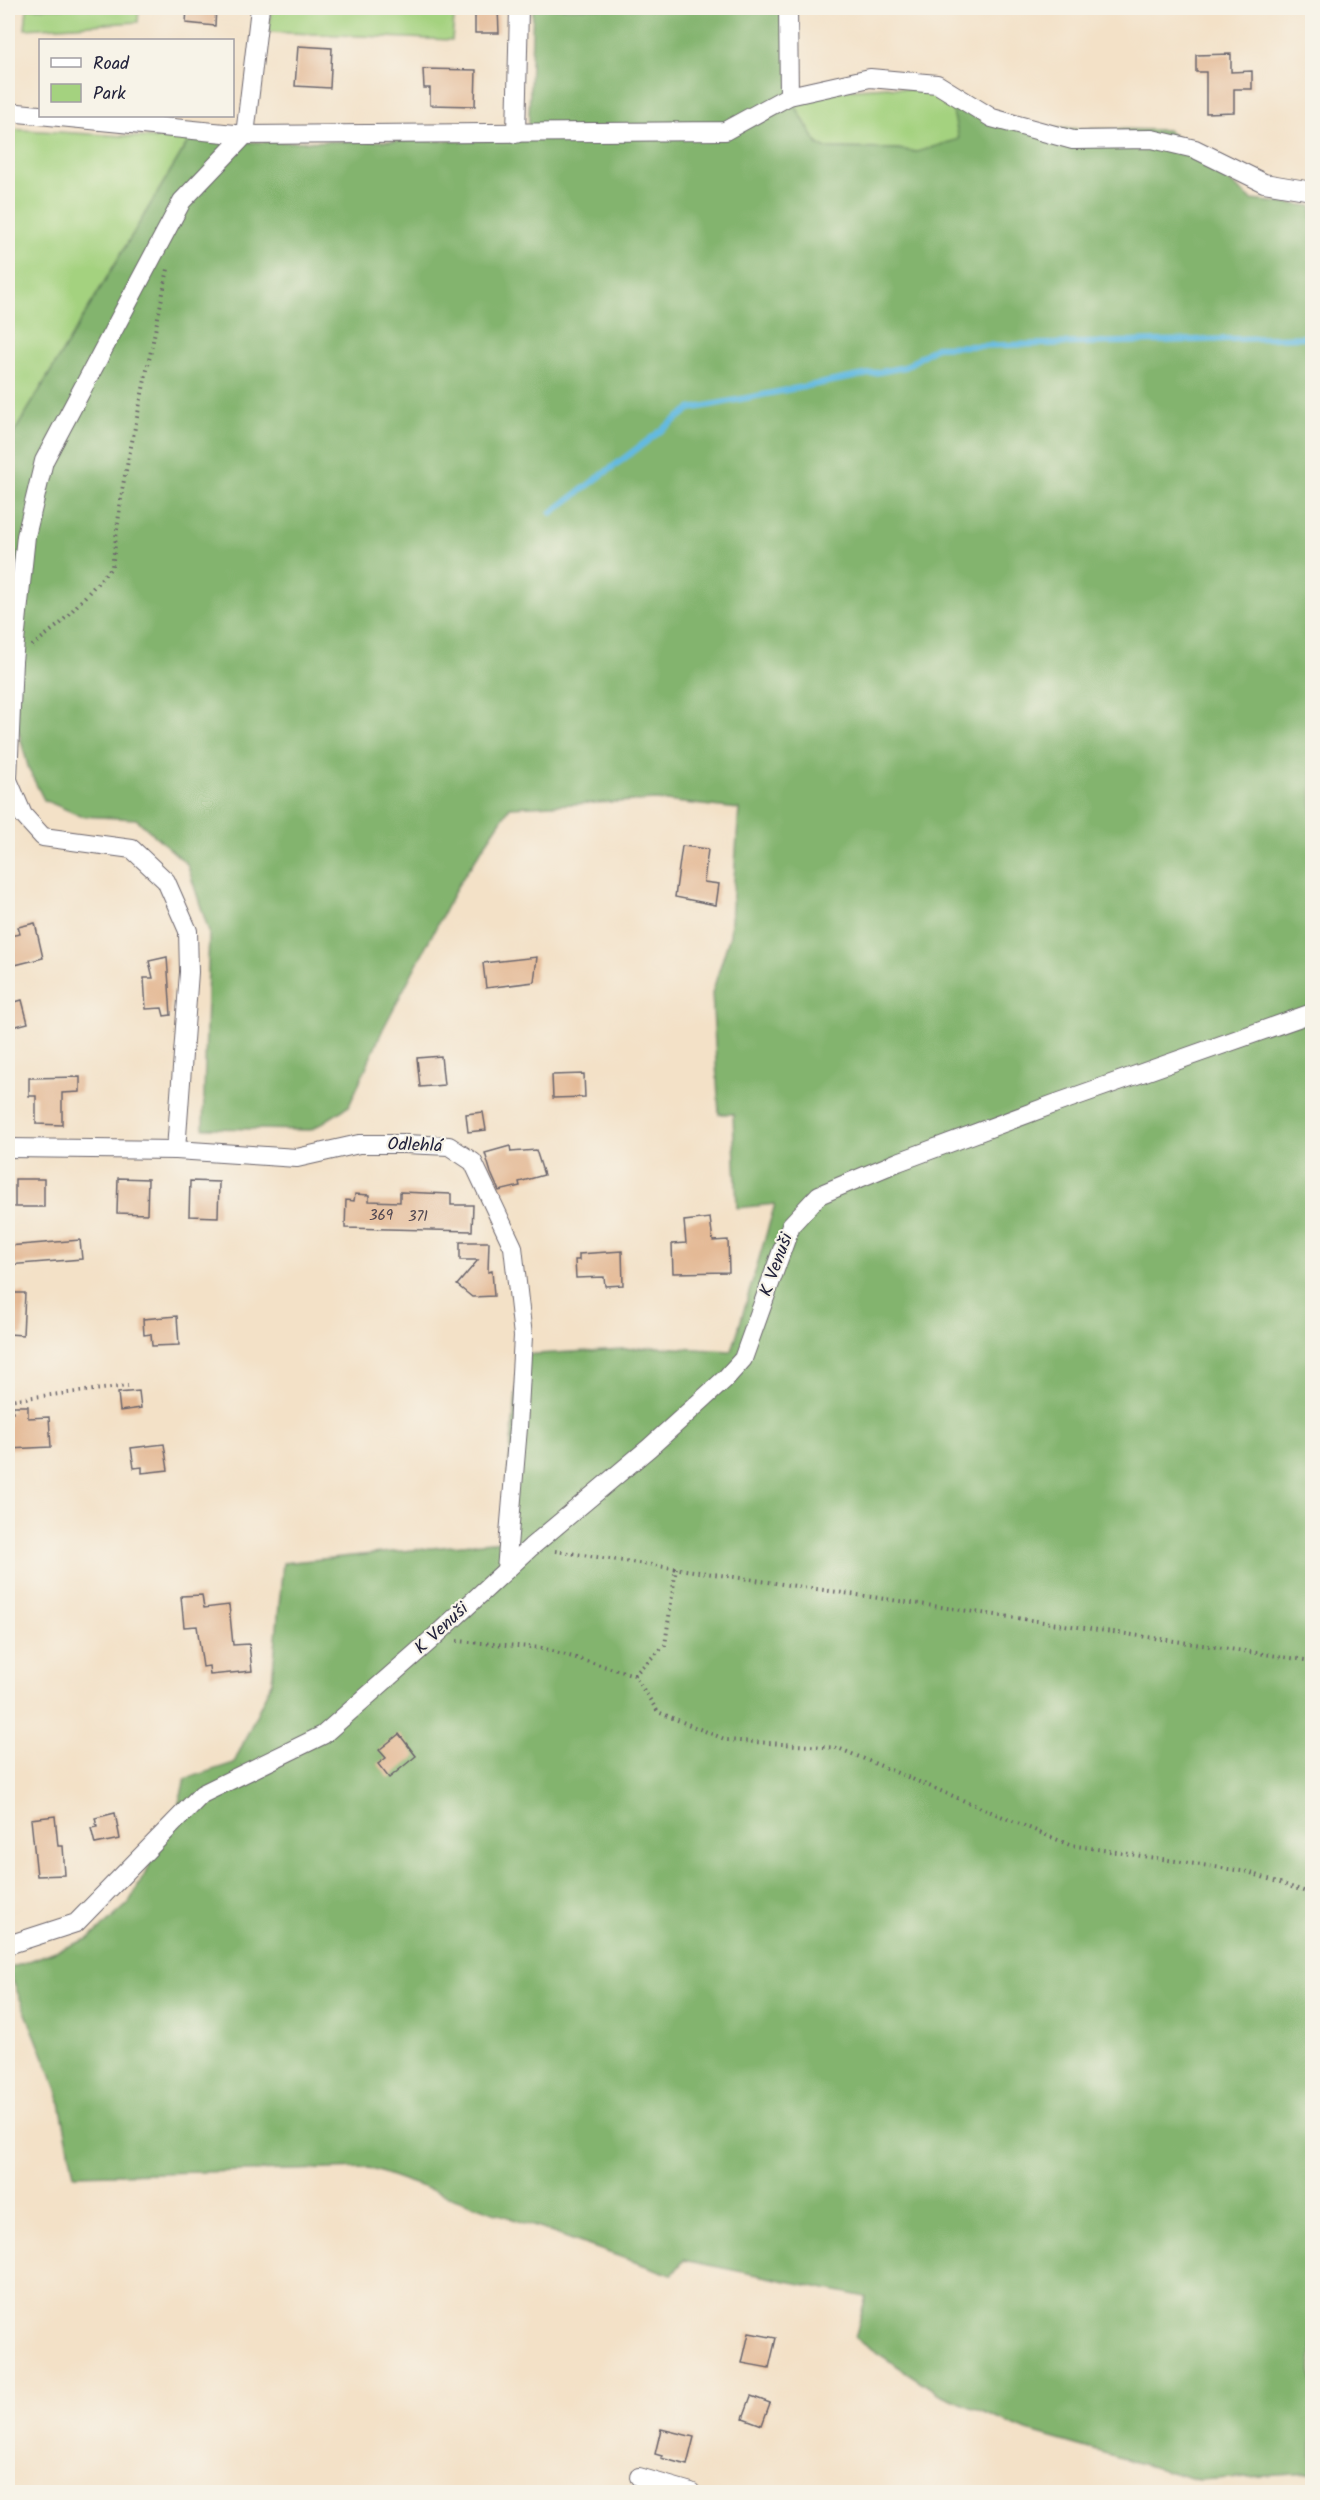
<svg xmlns="http://www.w3.org/2000/svg" width="1320" height="2500" viewBox="0 0 1320 2500" font-family="Kalam,sans-serif">
  <style>
    .green { fill: #a4d27f; stroke: #637a5d; stroke-width: 1.5 }
    .forest { fill: #83b46e; stroke: #526b54; stroke-width: 1.5 }
    .lines { fill: none; stroke-linecap: round; stroke-linejoin: round }
    .stream { stroke: #64bae1; stroke-width: 6 }
    .building { fill: #e4b995 }
    .street-casing { stroke: #6b656c; stroke-width: 20 }
    .path { stroke: #6b656c; stroke-width: 4; stroke-dasharray: 1.5 4.5; stroke-linecap: butt }
    .street { stroke: #fff; stroke-width: 18 }
    .labels { text-anchor: middle; dominant-baseline: central; stroke-width: 4.5; stroke-linejoin: round; paint-order: stroke }
    .number-label { font-size: 15px; fill: #524852 }
    .street-label { font-size: 18px; fill: #22223b; stroke: #f7f3e8 }
  </style>
  <rect width="100%" height="100%" fill="#f7f3e8"/>
  <filter id="ink" filterUnits="userSpaceOnUse"><feTurbulence type="fractalNoise" baseFrequency=".0167" numOctaves="2"/><feDisplacementMap in="SourceGraphic" scale="12" xChannelSelector="R" yChannelSelector="G"/><feConvolveMatrix kernelMatrix="1 2 1 2 8 2 1 2 1" color-interpolation-filters="sRGB"/></filter>
  <filter id="wash" filterUnits="userSpaceOnUse"><feTurbulence type="fractalNoise" baseFrequency=".008" numOctaves="4" result="noise"/><feDisplacementMap in="SourceGraphic" scale="24" xChannelSelector="R" yChannelSelector="G"/><feGaussianBlur stdDeviation="1.35" result="paint"/><feColorMatrix in="noise" values="0 0 0 0 0 0 0 0 0 0 0 0 0 0 0 0 0 1.4 0 .05"/><feComposite in="paint" operator="in"/></filter>
  <g filter="url(#wash)">
    <rect width="100%" height="100%" fill="#f3e1c7"/>
    <g class="green">
      <path d="M 27,8 L 139,8 L 138,22 L 25,29 Z"/>
      <path d="M 271,8 L 455,8 L 452,40 L 269,32 Z"/>
      <path d="M 888,87 C 904,89 944,90 952,106 C 956,115 957,129 959,140 L 917,152 L 897,149 L 824,148 L 814,140 L 793,101 L 841,90 Z"/>
      <path d="M 8,129 L 189,140 L 14,433 L 8,484 Z"/>
    </g>
    <path class="forest" d="M 533,8 L 795,8 L 793,102 L 818,145 L 824,148 L 897,149 L 917,152 L 959,139 L 952,107 L 998,113 L 1032,128 L 1167,130 L 1252,200 L 1312,206 L 1312,2473 L 1198,2480 L 1027,2431 L 938,2393 L 855,2338 L 866,2297 L 684,2260 L 672,2275 L 369,2168 L 74,2175 L 58,2092 L 8,1969 L 90,1938 L 128,1904 L 174,1822 L 185,1779 L 234,1763 L 272,1681 L 283,1563 L 501,1541 L 520,1355 L 658,1347 L 732,1351 L 775,1204 L 737,1208 L 733,1114 L 719,1114 L 712,993 L 730,935 L 739,809 L 656,800 L 510,807 L 458,885 L 383,1029 L 349,1106 L 311,1130 L 203,1128 L 209,932 L 187,864 L 136,819 L 81,816 L 44,800 L 29,770 L 8,692 L 8,484 L 14,433 L 189,140 L 248,142 L 528,140 Z"/>
    <g class="lines">
      <path class="stream" d="M 551,513 L 690,409 L 905,367 L 936,347 L 1312,337"/>
    </g>
    <g id="blocks">
      <g class="building">
        <path d="M 187,8 L 216,8 L 215,26 L 186,23 Z"/>
        <path d="M 475,8 L 498,8 L 499,33 L 475,33 Z"/>
        <path d="M 298,46 L 332,48 L 330,88 L 295,86 Z"/>
        <path d="M 1231,54 L 1231,72 L 1252,71 L 1252,89 L 1234,89 L 1234,112 L 1206,113 L 1206,72 L 1196,72 L 1196,55 Z"/>
        <path d="M 423,69 L 476,70 L 475,106 L 430,105 L 430,88 L 424,88 Z"/>
        <path d="M 682,846 L 708,849 L 704,882 L 719,884 L 716,905 L 675,897 Z"/>
        <path d="M 35,923 L 43,958 L 15,965 L 9,936 L 20,934 L 18,927 Z"/>
        <path d="M 167,957 L 171,1015 L 164,1016 L 162,1008 L 146,1009 L 144,978 L 153,978 L 149,961 Z"/>
        <path d="M 537,957 L 534,982 L 486,988 L 483,963 Z"/>
        <path d="M 22,1000 L 28,1023 L 8,1028 L 8,1004 Z"/>
        <path d="M 441,1056 L 444,1085 L 420,1087 L 417,1058 Z"/>
        <path d="M 584,1074 L 585,1097 L 553,1098 L 552,1075 Z"/>
        <path d="M 80,1077 L 80,1092 L 62,1093 L 62,1125 L 36,1124 L 36,1096 L 29,1096 L 29,1078 Z"/>
        <path d="M 483,1112 L 486,1130 L 468,1132 L 466,1114 Z"/>
        <path d="M 510,1146 L 511,1152 L 536,1150 L 544,1175 L 519,1182 L 520,1186 L 499,1191 L 491,1173 L 485,1153 Z"/>
        <path d="M 118,1178 L 148,1179 L 147,1214 L 117,1213 Z"/>
        <rect x="15" y="1179" width="29" height="28"/>
        <path d="M 190,1181 L 219,1182 L 218,1217 L 189,1216 Z"/>
        <path d="M 400,1192 L 451,1194 L 451,1205 L 473,1205 L 472,1231 L 345,1228 L 346,1200 L 354,1201 L 355,1194 L 369,1195 L 369,1201 L 400,1202 Z"/>
        <path d="M 710,1218 L 713,1241 L 728,1240 L 729,1272 L 673,1273 L 672,1244 L 686,1243 L 684,1221 Z"/>
        <path d="M 80,1240 L 82,1259 L 8,1265 L 8,1246 Z"/>
        <path d="M 460,1242 L 489,1242 L 488,1272 L 492,1271 L 494,1296 L 472,1297 L 457,1285 L 478,1260 L 460,1260 Z"/>
        <path d="M 622,1251 L 623,1285 L 605,1286 L 604,1277 L 576,1278 L 575,1260 L 579,1260 L 579,1254 Z"/>
        <path d="M 8,1293 L 25,1293 L 23,1335 L 8,1334 Z"/>
        <path d="M 177,1316 L 179,1345 L 152,1346 L 151,1334 L 144,1335 L 143,1319 Z"/>
        <path d="M 139,1391 L 141,1408 L 120,1411 L 118,1393 Z"/>
        <path d="M 12,1406 L 28,1406 L 28,1418 L 49,1417 L 51,1447 L 8,1449 L 8,1412 L 13,1412 Z"/>
        <path d="M 164,1444 L 168,1470 L 142,1473 L 142,1467 L 134,1468 L 131,1448 Z"/>
        <path d="M 202,1595 L 204,1608 L 229,1605 L 233,1645 L 249,1644 L 252,1671 L 210,1675 L 209,1666 L 203,1667 L 197,1626 L 184,1627 L 181,1596 Z"/>
        <path d="M 399,1734 L 416,1756 L 389,1778 L 378,1764 L 386,1758 L 379,1750 Z"/>
        <path d="M 115,1813 L 120,1839 L 95,1844 L 91,1828 L 97,1827 L 95,1818 Z"/>
        <path d="M 55,1816 L 58,1846 L 63,1846 L 65,1875 L 37,1876 L 31,1819 Z"/>
        <path d="M 749,2333 L 776,2338 L 769,2368 L 742,2363 Z"/>
        <path d="M 751,2396 L 770,2403 L 762,2425 L 743,2418 Z"/>
        <path d="M 661,2429 L 694,2437 L 687,2465 L 661,2458 L 662,2456 L 655,2454 Z"/>
      </g>
    </g>
  </g>
  <g filter="url(#ink)">
    <use href="#blocks" fill-opacity="0" stroke="#6b656c" stroke-width="1.5"/>
    <g class="lines">
      <defs>
        <g id="street">
          <path d="M 788,8 L 789,96"/>
          <path d="M 8,112 L 245,135 L 725,131 L 789,96 L 870,78 L 937,84 L 992,118 L 1073,140 L 1152,139 L 1195,149 L 1264,183 L 1312,191"/>
          <path d="M 516,134 L 519,8"/>
          <path d="M 8,662 L 13,661 L 26,536 L 44,461 L 182,201 L 245,135 L 260,8"/>
          <path d="M 8,779 L 13,661"/>
          <path d="M 8,780 L 23,815 L 43,837 L 132,849 L 166,881 L 188,931 L 189,972 L 176,1150"/>
          <path d="M 8,1148 L 176,1150 L 297,1158 L 359,1144 L 405,1144 L 449,1146 L 473,1162 L 513,1247 L 523,1336 L 518,1428 L 506,1570"/>
          <path d="M 8,1945 L 76,1923 L 202,1794 L 323,1735 L 432,1639 L 531,1547 L 649,1448 L 725,1379 L 743,1359 L 791,1225 L 819,1195 L 898,1162 L 1054,1104 L 1312,1013"/>
          <path d="M 639,2477 L 691,2492"/>
        </g>
      </defs>
      <use href="#street" class="street-casing"/>
      <g class="path">
        <path d="M 32,646 L 61,623 L 112,567 L 123,485 L 168,269"/>
        <path d="M 8,1400 L 128,1386"/>
        <path d="M 555,1551 L 1312,1661"/>
        <path d="M 457,1641 L 542,1648 L 634,1675 L 658,1712 L 727,1740 L 838,1748 L 1070,1845 L 1248,1872 L 1312,1894"/>
        <path d="M 634,1675 L 665,1645 L 676,1568"/>
      </g>
      <use href="#street" class="street"/>
    </g>
  </g>
  <g class="labels">
    <g class="number-label">
      <text x="381" y="1216">369</text>
      <text x="418" y="1217">371</text>
    </g>
    <g class="street-label">
      <text transform="translate(415 1146) rotate(2)">Odlehlá</text>
      <text transform="translate(777 1265) rotate(-70)">K Venuši</text>
      <text transform="translate(442 1629) rotate(-43)">K Venuši</text>
    </g>
  </g>
  <rect width="1320" height="2500" fill="none" stroke="#f7f3e8" stroke-width="30"/>
  <rect x="39" y="39" width="195" height="78" fill="#f7f3e8" stroke="#a29fa3" stroke-width="1.5"/>
  <rect x="51" y="58" width="30" height="9" fill="#ffffff" stroke="#a29fa3" stroke-width="1.5"/>
  <text x="93" y="69" font-size="18" fill="#22223b">Road</text>
  <rect x="51" y="84" width="30" height="18" fill="#a4d27f" stroke="#a29fa3" stroke-width="1.5"/>
  <text x="93" y="99" font-size="18" fill="#22223b">Park</text>
</svg>
